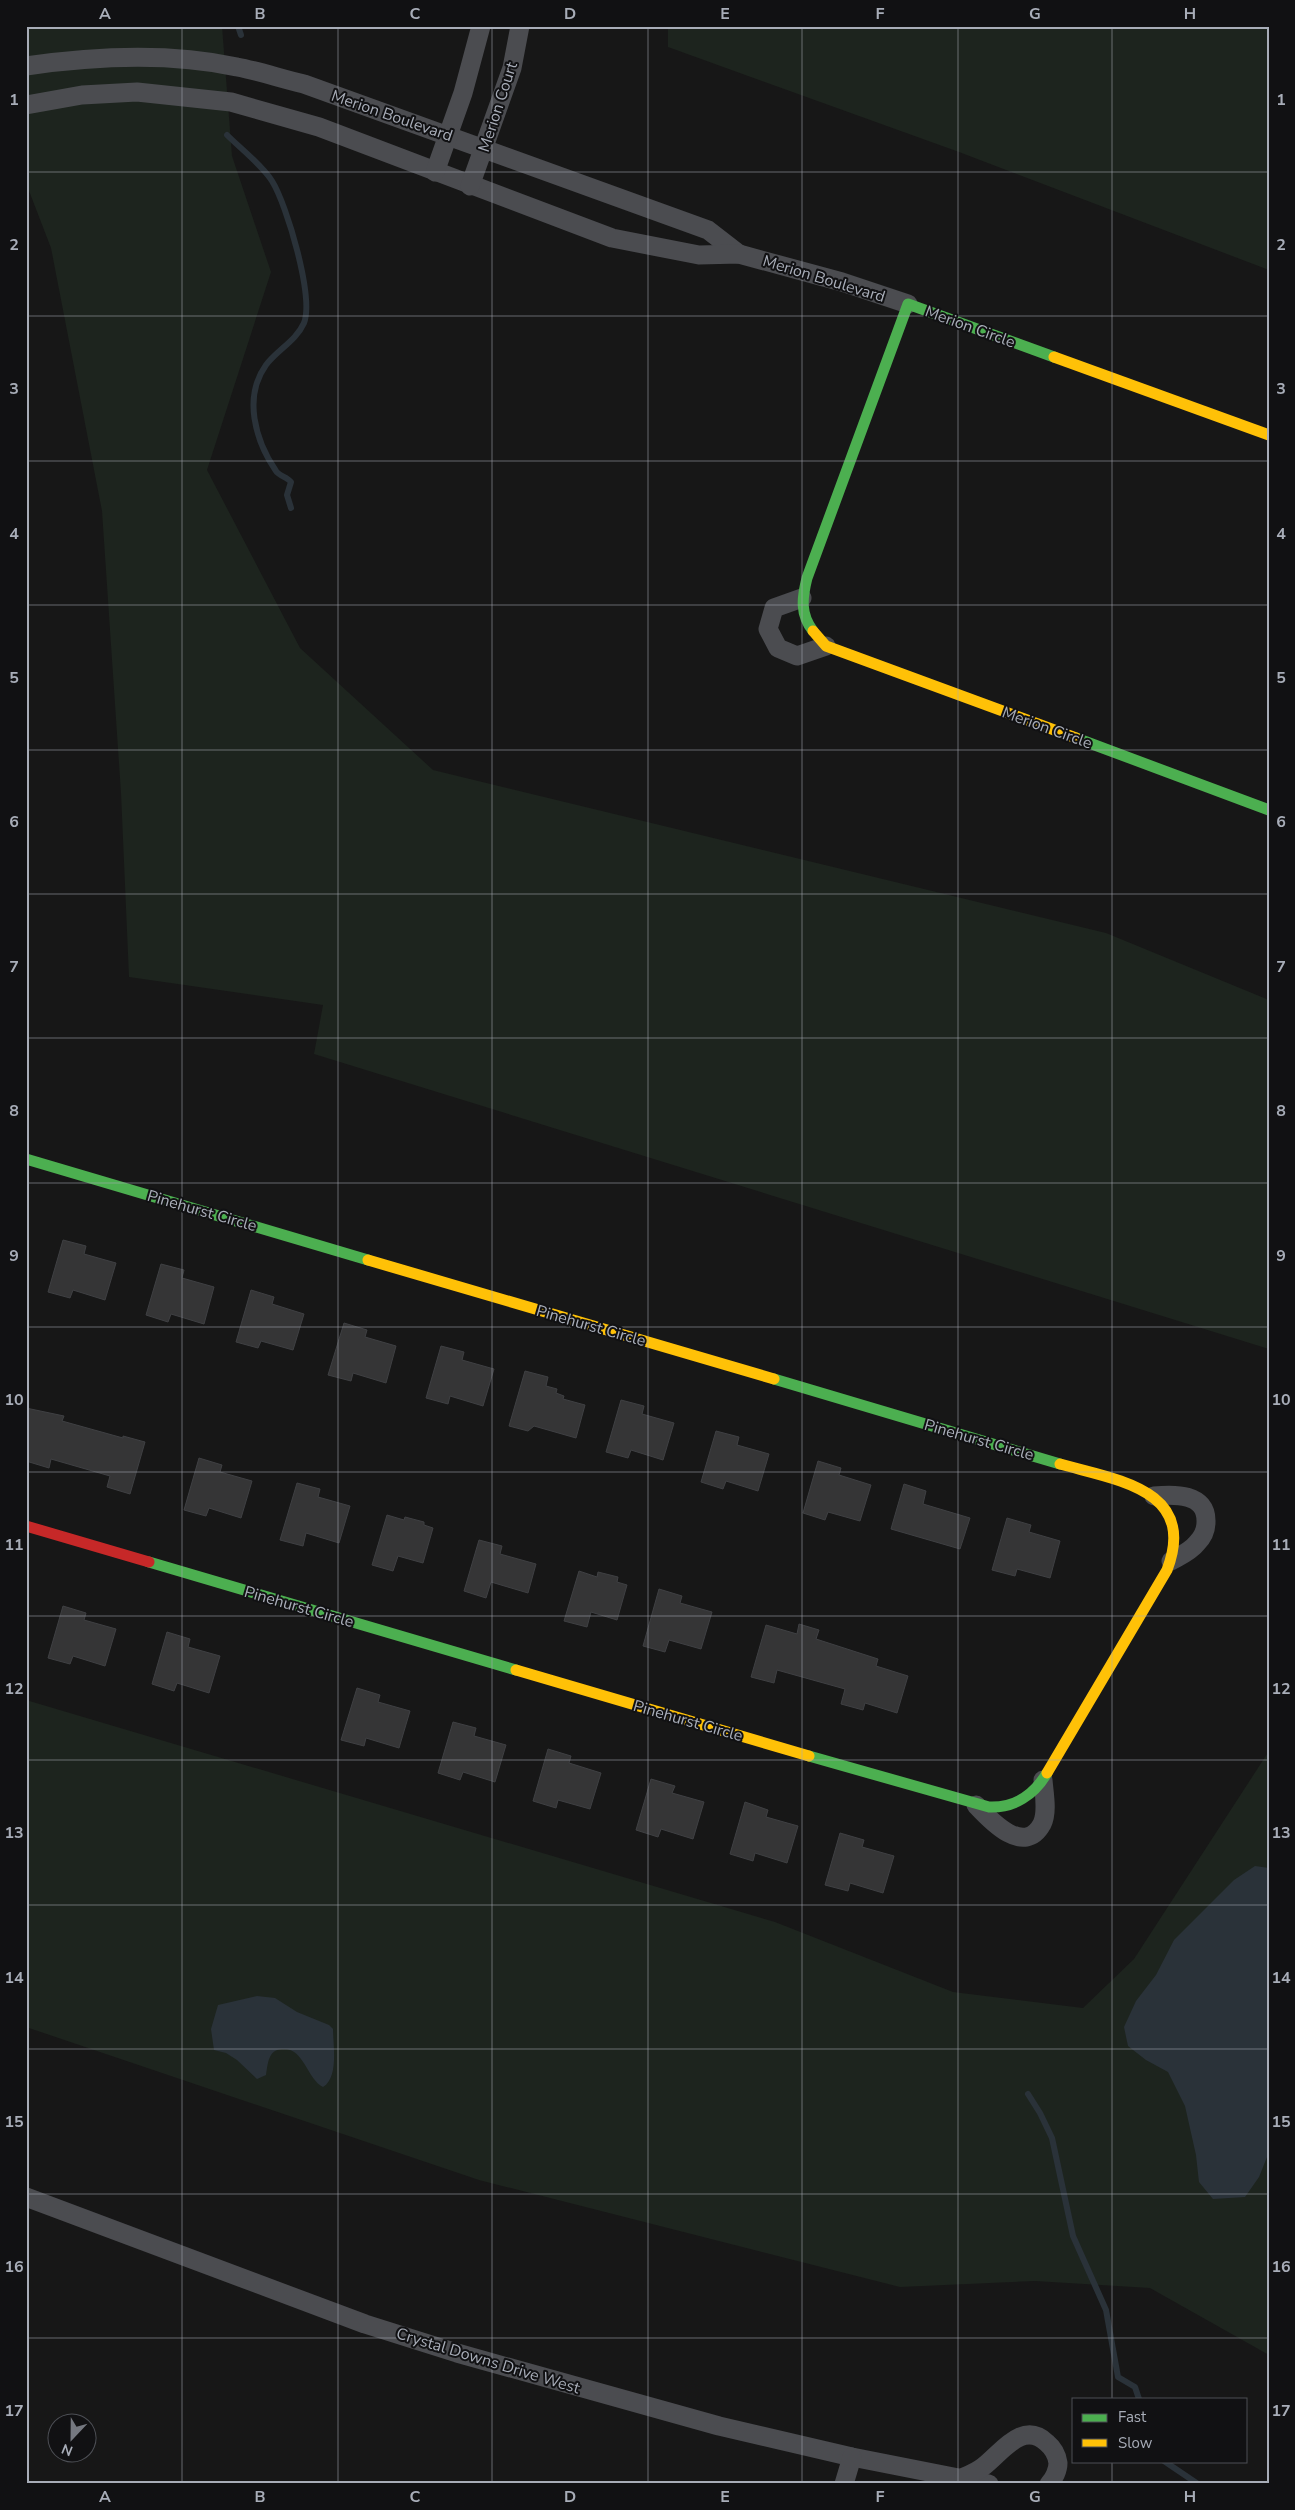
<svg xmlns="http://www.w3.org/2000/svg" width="1295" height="2510" viewBox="0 0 1295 2510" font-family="'Nunito Sans',sans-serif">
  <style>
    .green { fill: #1d241e }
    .water { fill: #2a3239 }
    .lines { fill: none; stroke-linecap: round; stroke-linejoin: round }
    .stream { stroke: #2a3239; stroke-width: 6 }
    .building { fill: #353536; stroke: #3f4043 }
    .street { stroke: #4b4c50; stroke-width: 19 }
    .fast { stroke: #4caf50; stroke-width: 11 }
    .slow { stroke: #ffc107; stroke-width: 11 }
    .jam { stroke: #c62828; stroke-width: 11 }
    .grid { fill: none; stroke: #a8adb8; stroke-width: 1; stroke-opacity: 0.55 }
    .labels { text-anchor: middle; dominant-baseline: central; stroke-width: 4; stroke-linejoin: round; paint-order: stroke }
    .street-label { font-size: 16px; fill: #a8adb8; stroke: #111113 }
    .neatline { fill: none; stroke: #a8adb8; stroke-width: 2 }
    .grid-label { font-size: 16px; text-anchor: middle; font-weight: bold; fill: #a8adb8 }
  </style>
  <rect width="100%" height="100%" fill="#171717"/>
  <g class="green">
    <path d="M 26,26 L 222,26 L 232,156 L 271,272 L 207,470 L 300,648 L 433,770 L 1106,933 L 1269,1000 L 1269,1349 L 314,1054 L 323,1005 L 129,977 L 121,793 L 102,511 L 51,248 L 26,183 Z"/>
    <path d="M 668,26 L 1269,26 L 1269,270 L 959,152 L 668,47 Z"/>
    <path d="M 26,1700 L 775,1922 L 953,1992 L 1083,2008 L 1134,1959 L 1269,1751 L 1269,2355 L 1150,2288 L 1035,2281 L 900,2287 L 479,2180 L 26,2027 Z"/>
  </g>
  <g class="water">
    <path d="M 1255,1866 L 1269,1868 L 1269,2152 L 1259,2177 L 1245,2197 L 1213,2199 L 1199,2182 L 1196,2155 L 1185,2106 L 1168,2072 L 1146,2060 L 1128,2046 L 1124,2027 L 1136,2001 L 1156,1975 L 1174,1940 L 1234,1880 Z"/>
    <path d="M 257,1996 L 275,1998 L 297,2012 L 329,2025 L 333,2029 C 333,2045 339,2077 323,2087 C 307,2079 304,2048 283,2049 C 268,2049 268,2064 266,2075 L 257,2079 L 237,2060 L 226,2053 L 214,2050 L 211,2029 L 218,2005 Z"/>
  </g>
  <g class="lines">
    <g class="stream">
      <path d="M 238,26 L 241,35"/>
      <path d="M 227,135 C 240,148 263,166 272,181 C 287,205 314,297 304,323 C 296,341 277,350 266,365 C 243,397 255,440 276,471 C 279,476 287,477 291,482 L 287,495 L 291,508"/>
      <path d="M 1028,2094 L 1040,2113 L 1052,2138 L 1073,2236 L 1106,2310 L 1118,2377 L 1135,2387 L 1139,2399"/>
      <path d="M 1164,2461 L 1198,2484"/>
    </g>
  </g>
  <g class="building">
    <path d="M 63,1240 L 86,1246 L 84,1254 L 116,1263 L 105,1300 L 73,1290 L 70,1298 L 48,1292 Z"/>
    <path d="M 161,1264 L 184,1270 L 182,1278 L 214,1287 L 204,1324 L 171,1314 L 168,1322 L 146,1315 Z"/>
    <path d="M 251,1290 L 274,1297 L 272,1304 L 304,1314 L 293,1350 L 261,1341 L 258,1348 L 236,1342 Z"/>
    <path d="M 344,1323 L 367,1330 L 365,1337 L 396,1346 L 386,1383 L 353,1373 L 351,1381 L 328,1375 Z"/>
    <path d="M 441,1346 L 464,1352 L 462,1360 L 494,1369 L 483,1406 L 450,1396 L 448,1404 L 426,1398 Z"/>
    <path d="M 525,1371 L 548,1377 L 546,1386 L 557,1389 L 556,1393 L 564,1396 L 563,1399 L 585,1405 L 576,1438 L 534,1426 L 528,1431 L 509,1426 Z"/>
    <path d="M 621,1400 L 644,1406 L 642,1414 L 674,1423 L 663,1460 L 631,1450 L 628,1458 L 606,1452 Z"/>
    <path d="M 26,1408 L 64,1416 L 62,1421 L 123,1438 L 123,1436 L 145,1442 L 130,1494 L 107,1487 L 110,1476 L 51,1459 L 49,1468 L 26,1461 Z"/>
    <path d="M 716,1431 L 739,1437 L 737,1445 L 769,1454 L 758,1491 L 726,1481 L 723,1489 L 701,1482 Z"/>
    <path d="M 199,1458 L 222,1465 L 220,1472 L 252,1481 L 241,1518 L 209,1508 L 206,1516 L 184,1510 Z"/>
    <path d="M 818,1461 L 841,1468 L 839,1475 L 871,1485 L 860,1521 L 828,1512 L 825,1520 L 803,1513 Z"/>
    <path d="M 297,1483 L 320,1489 L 318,1497 L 350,1506 L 339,1543 L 306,1533 L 303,1546 L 280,1540 Z"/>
    <path d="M 904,1484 L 926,1491 L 923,1504 L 970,1518 L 960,1549 L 891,1529 Z"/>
    <path d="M 387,1515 L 404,1520 L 405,1517 L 424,1522 L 424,1525 L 433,1528 L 423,1563 L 398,1556 L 393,1571 L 372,1565 Z"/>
    <path d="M 1007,1518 L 1031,1525 L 1029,1532 L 1060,1541 L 1050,1578 L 1017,1569 L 1015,1576 L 992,1570 Z"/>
    <path d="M 479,1540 L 502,1546 L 500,1554 L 536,1564 L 528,1593 L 491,1582 L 486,1598 L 464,1591 Z"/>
    <path d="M 579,1571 L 597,1577 L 598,1572 L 618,1577 L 617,1582 L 627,1585 L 617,1620 L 591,1612 L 587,1627 L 564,1621 Z"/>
    <path d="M 659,1589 L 682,1596 L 680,1603 L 712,1612 L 701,1649 L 669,1640 L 665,1652 L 643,1646 Z"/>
    <path d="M 63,1606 L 86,1613 L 84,1620 L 116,1629 L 105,1666 L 73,1656 L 70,1664 L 48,1658 Z"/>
    <path d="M 799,1624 L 819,1630 L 816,1639 L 878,1659 L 876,1666 L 908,1676 L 897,1713 L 865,1703 L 863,1710 L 841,1704 L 845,1689 L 777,1670 L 774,1683 L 751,1677 L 766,1625 L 797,1634 Z"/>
    <path d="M 167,1632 L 190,1639 L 188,1647 L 220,1656 L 209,1693 L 177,1683 L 174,1691 L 152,1684 Z"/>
    <path d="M 357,1688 L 380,1695 L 378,1702 L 410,1711 L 399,1748 L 366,1738 L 364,1746 L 341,1740 Z"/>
    <path d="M 453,1722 L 476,1728 L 474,1736 L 506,1745 L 495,1782 L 463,1772 L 460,1780 L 438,1773 Z"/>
    <path d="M 548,1749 L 571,1756 L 569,1763 L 601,1773 L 590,1809 L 558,1800 L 556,1808 L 533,1801 Z"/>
    <path d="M 651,1779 L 675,1786 L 672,1793 L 704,1802 L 693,1839 L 661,1829 L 658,1837 L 636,1830 Z"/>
    <path d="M 745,1802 L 768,1810 L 766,1817 L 798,1826 L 787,1863 L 755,1853 L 753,1861 L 730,1854 Z"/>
    <path d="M 840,1833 L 864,1840 L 862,1847 L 894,1856 L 883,1893 L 850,1883 L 848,1891 L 825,1885 Z"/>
  </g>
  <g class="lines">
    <g class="street">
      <path d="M 26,66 C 95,56 168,52 237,67 C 259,71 282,79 304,84 L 708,230 L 739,254"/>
      <path d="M 26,105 L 82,95 L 137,92 L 231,102 L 319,127 L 612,238 L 699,255 L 739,254 L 842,282 L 908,304"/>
      <path d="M 435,172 L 463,93 L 481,26"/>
      <path d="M 470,186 L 512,68 L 520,26"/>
      <path d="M 802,598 L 774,608 L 768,629 L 778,648 L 797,656 L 826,646"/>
      <path d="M 1154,1496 C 1174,1494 1207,1493 1206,1522 C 1206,1530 1203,1537 1197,1543 C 1191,1551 1180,1556 1171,1561"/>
      <path d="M 976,1805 C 990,1820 1024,1857 1042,1824 C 1048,1812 1044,1793 1043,1780"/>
      <path d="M 26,2197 L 365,2324 L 457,2353 L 719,2426 L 852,2457 L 989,2484"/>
      <path d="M 964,2477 C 971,2474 978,2471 984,2466 C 1002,2452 1023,2420 1047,2443 C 1053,2448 1057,2455 1058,2463 C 1058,2470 1054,2479 1049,2484"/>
      <path d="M 844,2484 L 852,2457"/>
    </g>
    <g class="fast">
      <path d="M 813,631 C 800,614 802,598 807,578 L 908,304 L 1054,357"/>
      <path d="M 1076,738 L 1269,810"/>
      <path d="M 26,1159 L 368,1260"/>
      <path d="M 774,1379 L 1060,1464"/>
      <path d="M 149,1562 L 516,1670"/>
      <path d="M 809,1756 L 989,1807 C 1014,1808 1034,1795 1047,1773"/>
    </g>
    <g class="slow">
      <path d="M 1054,357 L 1269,435"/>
      <path d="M 813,631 L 826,646 L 1076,738"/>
      <path d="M 368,1260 L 774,1379"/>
      <path d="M 516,1670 L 809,1756"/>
      <path d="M 1047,1773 L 1167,1570 C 1198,1489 1116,1480 1060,1464"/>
    </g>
    <path class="jam" d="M 26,1526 L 149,1562"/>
  </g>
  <path class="grid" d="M 182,26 L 182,2484M 338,26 L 338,2484M 492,26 L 492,2484M 648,26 L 648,2484M 802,26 L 802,2484M 958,26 L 958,2484M 1112,26 L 1112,2399M 26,172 L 1269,172M 26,316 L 1269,316M 26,461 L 1269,461M 26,605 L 1269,605M 26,750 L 1269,750M 26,894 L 1269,894M 26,1038 L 1269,1038M 26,1183 L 1269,1183M 26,1327 L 1269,1327M 26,1472 L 1269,1472M 26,1616 L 1269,1616M 26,1760 L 1269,1760M 26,1905 L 1269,1905M 26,2049 L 1269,2049M 26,2194 L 1269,2194M 26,2338 L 1269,2338M 1112,2461 L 1112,2484"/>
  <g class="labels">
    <g class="street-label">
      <text transform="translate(498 107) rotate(-72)">Merion Court</text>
      <text transform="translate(392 116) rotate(19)">Merion Boulevard</text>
      <text transform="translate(824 279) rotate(17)">Merion Boulevard</text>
      <text transform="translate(970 327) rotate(20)">Merion Circle</text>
      <text transform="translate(1047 728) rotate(20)">Merion Circle</text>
      <text transform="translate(202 1211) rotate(16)">Pinehurst Circle</text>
      <text transform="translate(591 1326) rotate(16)">Pinehurst Circle</text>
      <text transform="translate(979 1440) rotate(16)">Pinehurst Circle</text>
      <text transform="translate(299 1607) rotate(16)">Pinehurst Circle</text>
      <text transform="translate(688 1721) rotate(16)">Pinehurst Circle</text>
      <text transform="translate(488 2361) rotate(17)">Crystal Downs Drive West</text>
    </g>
  </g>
  <rect width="1295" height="2510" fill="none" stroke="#111113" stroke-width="55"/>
  <rect x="1072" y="2398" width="175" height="65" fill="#111113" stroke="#4d4f55"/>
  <rect x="1082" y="2414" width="25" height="8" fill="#4caf50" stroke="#4d4f55"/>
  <text x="1118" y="2422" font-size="15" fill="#a8adb8">Fast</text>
  <rect x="1082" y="2439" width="25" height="8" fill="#ffc107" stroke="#4d4f55"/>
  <text x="1118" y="2448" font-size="15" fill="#a8adb8">Slow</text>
  <g transform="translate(72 2438) rotate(202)"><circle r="24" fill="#111113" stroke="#4d4f55"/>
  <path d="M0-4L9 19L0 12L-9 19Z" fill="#757880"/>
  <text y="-8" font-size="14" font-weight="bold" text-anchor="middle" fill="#a8adb8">N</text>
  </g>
  <rect x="28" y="28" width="1240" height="2454" class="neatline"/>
  <g class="grid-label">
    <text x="105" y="19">A</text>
    <text x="260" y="19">B</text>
    <text x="415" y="19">C</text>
    <text x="570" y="19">D</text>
    <text x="725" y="19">E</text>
    <text x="880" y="19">F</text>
    <text x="1035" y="19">G</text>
    <text x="1190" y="19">H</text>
    <text x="14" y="105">1</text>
    <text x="1281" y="105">1</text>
    <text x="14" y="250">2</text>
    <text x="1281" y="250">2</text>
    <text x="14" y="394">3</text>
    <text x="1281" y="394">3</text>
    <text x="14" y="539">4</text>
    <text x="1281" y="539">4</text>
    <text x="14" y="683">5</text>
    <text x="1281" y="683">5</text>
    <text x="14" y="827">6</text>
    <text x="1281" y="827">6</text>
    <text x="14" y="972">7</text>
    <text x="1281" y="972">7</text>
    <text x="14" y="1116">8</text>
    <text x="1281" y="1116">8</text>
    <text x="14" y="1261">9</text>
    <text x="1281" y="1261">9</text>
    <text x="14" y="1405">10</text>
    <text x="1281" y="1405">10</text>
    <text x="14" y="1550">11</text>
    <text x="1281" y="1550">11</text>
    <text x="14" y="1694">12</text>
    <text x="1281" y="1694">12</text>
    <text x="14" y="1838">13</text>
    <text x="1281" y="1838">13</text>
    <text x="14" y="1983">14</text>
    <text x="1281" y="1983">14</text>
    <text x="14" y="2127">15</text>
    <text x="1281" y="2127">15</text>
    <text x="14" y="2272">16</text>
    <text x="1281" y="2272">16</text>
    <text x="14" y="2416">17</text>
    <text x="1281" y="2416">17</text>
    <text x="105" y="2502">A</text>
    <text x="260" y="2502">B</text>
    <text x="415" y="2502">C</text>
    <text x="570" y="2502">D</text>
    <text x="725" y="2502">E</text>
    <text x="880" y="2502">F</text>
    <text x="1035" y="2502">G</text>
    <text x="1190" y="2502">H</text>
  </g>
</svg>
